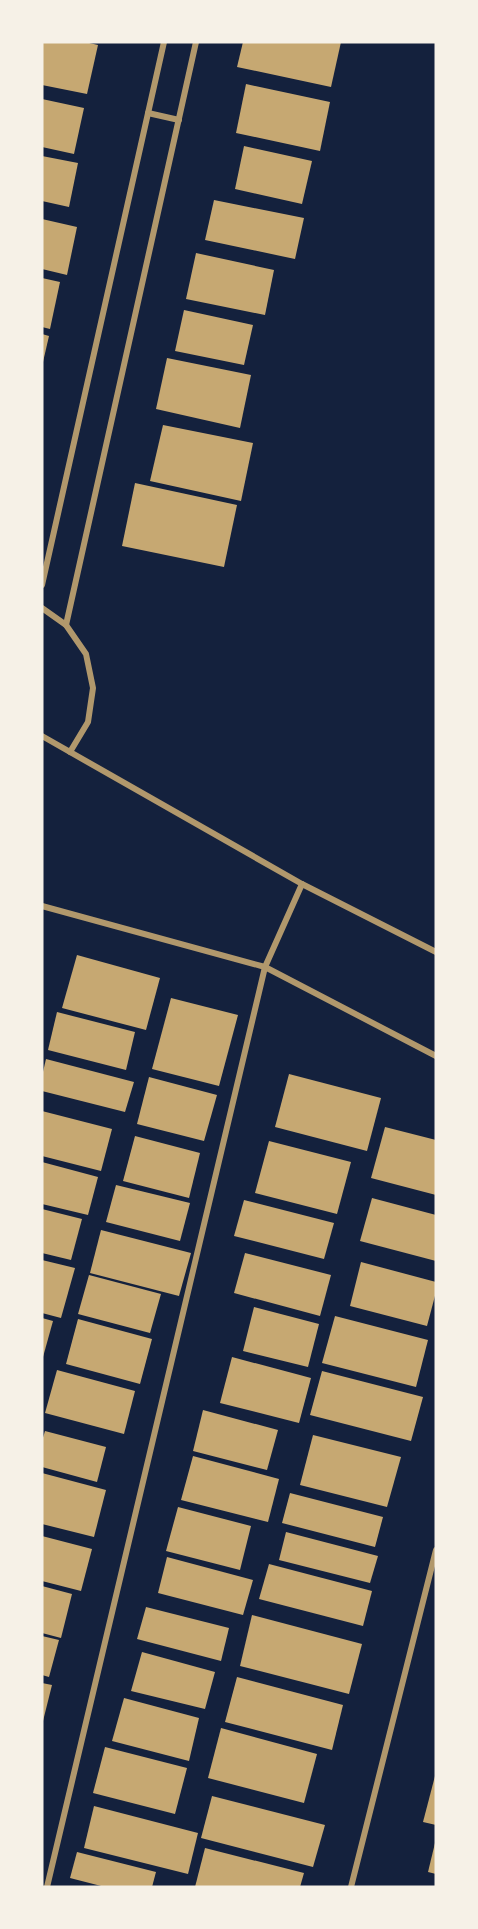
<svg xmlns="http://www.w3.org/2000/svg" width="478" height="1929" viewBox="0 0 478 1929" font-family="Inter,sans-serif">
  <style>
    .building { fill: #c6a872 }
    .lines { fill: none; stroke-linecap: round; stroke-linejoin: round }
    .minor { stroke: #b1986c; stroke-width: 6 }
  </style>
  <rect width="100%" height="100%" fill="#14213d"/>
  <g class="building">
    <path d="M 42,42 L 85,42 L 98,45 L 87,94 L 42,85 Z"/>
    <path d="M 243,42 L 341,42 L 331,87 L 237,67 Z"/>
    <path d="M 246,84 L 330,102 L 320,151 L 236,133 Z"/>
    <path d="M 42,99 L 84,108 L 74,154 L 42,147 Z"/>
    <path d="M 244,146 L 312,161 L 302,204 L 235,189 Z"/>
    <path d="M 42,156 L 78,163 L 69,207 L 42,201 Z"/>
    <path d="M 214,200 L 304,218 L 295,259 L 205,240 Z"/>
    <path d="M 42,219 L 77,227 L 67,275 L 42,269 Z"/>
    <path d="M 196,253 L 274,270 L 265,315 L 186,299 Z"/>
    <path d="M 42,278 L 60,282 L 50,329 L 42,327 Z"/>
    <path d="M 184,310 L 253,325 L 244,365 L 175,351 Z"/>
    <path d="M 42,334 L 49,336 L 43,362 L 42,361 Z"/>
    <path d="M 167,358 L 251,375 L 240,428 L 156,409 Z"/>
    <path d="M 163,425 L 253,443 L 241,501 L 150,481 Z"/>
    <path d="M 135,483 L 237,505 L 224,567 L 122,546 Z"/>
    <path d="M 77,955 L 160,978 L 146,1030 L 62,1008 Z"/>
    <path d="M 171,998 L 238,1015 L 219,1086 L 152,1069 Z"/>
    <path d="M 57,1012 L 135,1032 L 126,1070 L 48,1050 Z"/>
    <path d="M 46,1059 L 134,1082 L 125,1112 L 42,1091 L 42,1076 Z"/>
    <path d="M 289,1074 L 381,1098 L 367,1151 L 275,1127 Z"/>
    <path d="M 149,1077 L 217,1095 L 204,1141 L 137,1124 Z"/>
    <path d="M 42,1111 L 112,1129 L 101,1171 L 42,1156 Z"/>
    <path d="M 385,1127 L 436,1140 L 436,1195 L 371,1178 Z"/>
    <path d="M 135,1136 L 200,1153 L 189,1198 L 123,1181 Z"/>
    <path d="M 269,1141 L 351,1162 L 337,1214 L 255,1193 Z"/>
    <path d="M 42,1162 L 98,1177 L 88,1215 L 42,1204 Z"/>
    <path d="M 116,1185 L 190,1203 L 180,1241 L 106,1222 Z"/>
    <path d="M 372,1198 L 436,1215 L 436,1261 L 360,1241 Z"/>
    <path d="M 244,1200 L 334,1223 L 324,1259 L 234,1236 Z"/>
    <path d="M 42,1209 L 82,1219 L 71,1260 L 42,1253 Z"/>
    <path d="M 101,1230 L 191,1253 L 179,1296 L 90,1273 Z"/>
    <path d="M 245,1253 L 331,1275 L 320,1316 L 234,1293 Z"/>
    <path d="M 42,1260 L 75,1268 L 61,1318 L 42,1313 Z"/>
    <path d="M 361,1262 L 436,1282 L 436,1292 L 427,1326 L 350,1306 Z"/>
    <path d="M 89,1275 L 161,1294 L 150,1333 L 78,1314 Z"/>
    <path d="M 254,1307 L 319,1324 L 308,1367 L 243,1351 Z"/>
    <path d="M 335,1316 L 428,1340 L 416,1387 L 322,1363 Z"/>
    <path d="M 42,1318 L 53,1321 L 43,1357 L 42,1357 Z"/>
    <path d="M 78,1319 L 152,1339 L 140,1384 L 66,1364 Z"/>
    <path d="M 232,1357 L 311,1378 L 299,1423 L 220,1403 Z"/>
    <path d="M 57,1370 L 135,1391 L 124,1434 L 45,1413 Z"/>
    <path d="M 322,1371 L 423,1397 L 411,1441 L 310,1415 Z"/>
    <path d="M 203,1410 L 278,1430 L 267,1470 L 193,1451 Z"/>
    <path d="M 45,1431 L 106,1447 L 97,1482 L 42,1467 L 42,1441 Z"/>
    <path d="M 313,1435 L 401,1457 L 387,1507 L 300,1485 Z"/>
    <path d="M 193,1456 L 279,1479 L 268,1522 L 181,1500 Z"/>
    <path d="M 42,1473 L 106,1490 L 94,1537 L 42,1524 Z"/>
    <path d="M 290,1493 L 383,1517 L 375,1547 L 282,1523 Z"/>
    <path d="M 178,1507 L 251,1526 L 240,1570 L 166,1551 Z"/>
    <path d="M 286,1532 L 378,1556 L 370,1583 L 279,1560 Z"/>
    <path d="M 42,1536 L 92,1549 L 81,1591 L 42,1581 Z"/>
    <path d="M 167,1557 L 253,1580 L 243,1615 L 158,1593 Z"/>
    <path d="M 269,1564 L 372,1591 L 363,1626 L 259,1599 Z"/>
    <path d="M 42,1586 L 72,1594 L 61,1638 L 42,1633 Z"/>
    <path d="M 146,1607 L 229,1628 L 221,1661 L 137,1639 Z"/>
    <path d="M 252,1615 L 362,1644 L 349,1694 L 240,1666 Z"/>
    <path d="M 42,1636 L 59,1640 L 49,1677 L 42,1675 Z"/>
    <path d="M 142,1652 L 215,1672 L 205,1709 L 131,1691 Z"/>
    <path d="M 237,1677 L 343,1705 L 332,1750 L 225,1722 Z"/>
    <path d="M 42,1683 L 52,1685 L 43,1721 L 42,1721 Z"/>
    <path d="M 124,1698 L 199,1718 L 189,1761 L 112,1741 Z"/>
    <path d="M 221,1728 L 317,1754 L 304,1803 L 208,1778 Z"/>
    <path d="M 105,1747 L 187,1768 L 175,1814 L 93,1793 Z"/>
    <path d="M 435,1776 L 436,1776 L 436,1825 L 423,1822 Z"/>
    <path d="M 212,1796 L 325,1825 L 313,1867 L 201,1838 Z"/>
    <path d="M 94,1806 L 198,1833 L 188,1874 L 84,1848 Z"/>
    <path d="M 435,1843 L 436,1843 L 436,1874 L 428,1872 Z"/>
    <path d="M 205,1848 L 304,1873 L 300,1887 L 195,1887 Z"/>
    <path d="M 77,1852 L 156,1872 L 152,1887 L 105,1887 L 70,1878 Z"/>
  </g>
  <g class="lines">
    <g class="minor">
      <path d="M 148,113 L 179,120"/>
      <path d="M 42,585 L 164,42"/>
      <path d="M 42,608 L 66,625 L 86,654 L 93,688 L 88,722 L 70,752"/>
      <path d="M 66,625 L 196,42"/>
      <path d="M 42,736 L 302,884 L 436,952"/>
      <path d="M 42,906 L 265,967 L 436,1056"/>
      <path d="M 47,1887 L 265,967 L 302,884"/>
      <path d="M 351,1887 L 436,1550"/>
    </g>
  </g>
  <rect width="478" height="1929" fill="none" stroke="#f6f1e7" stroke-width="87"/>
</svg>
